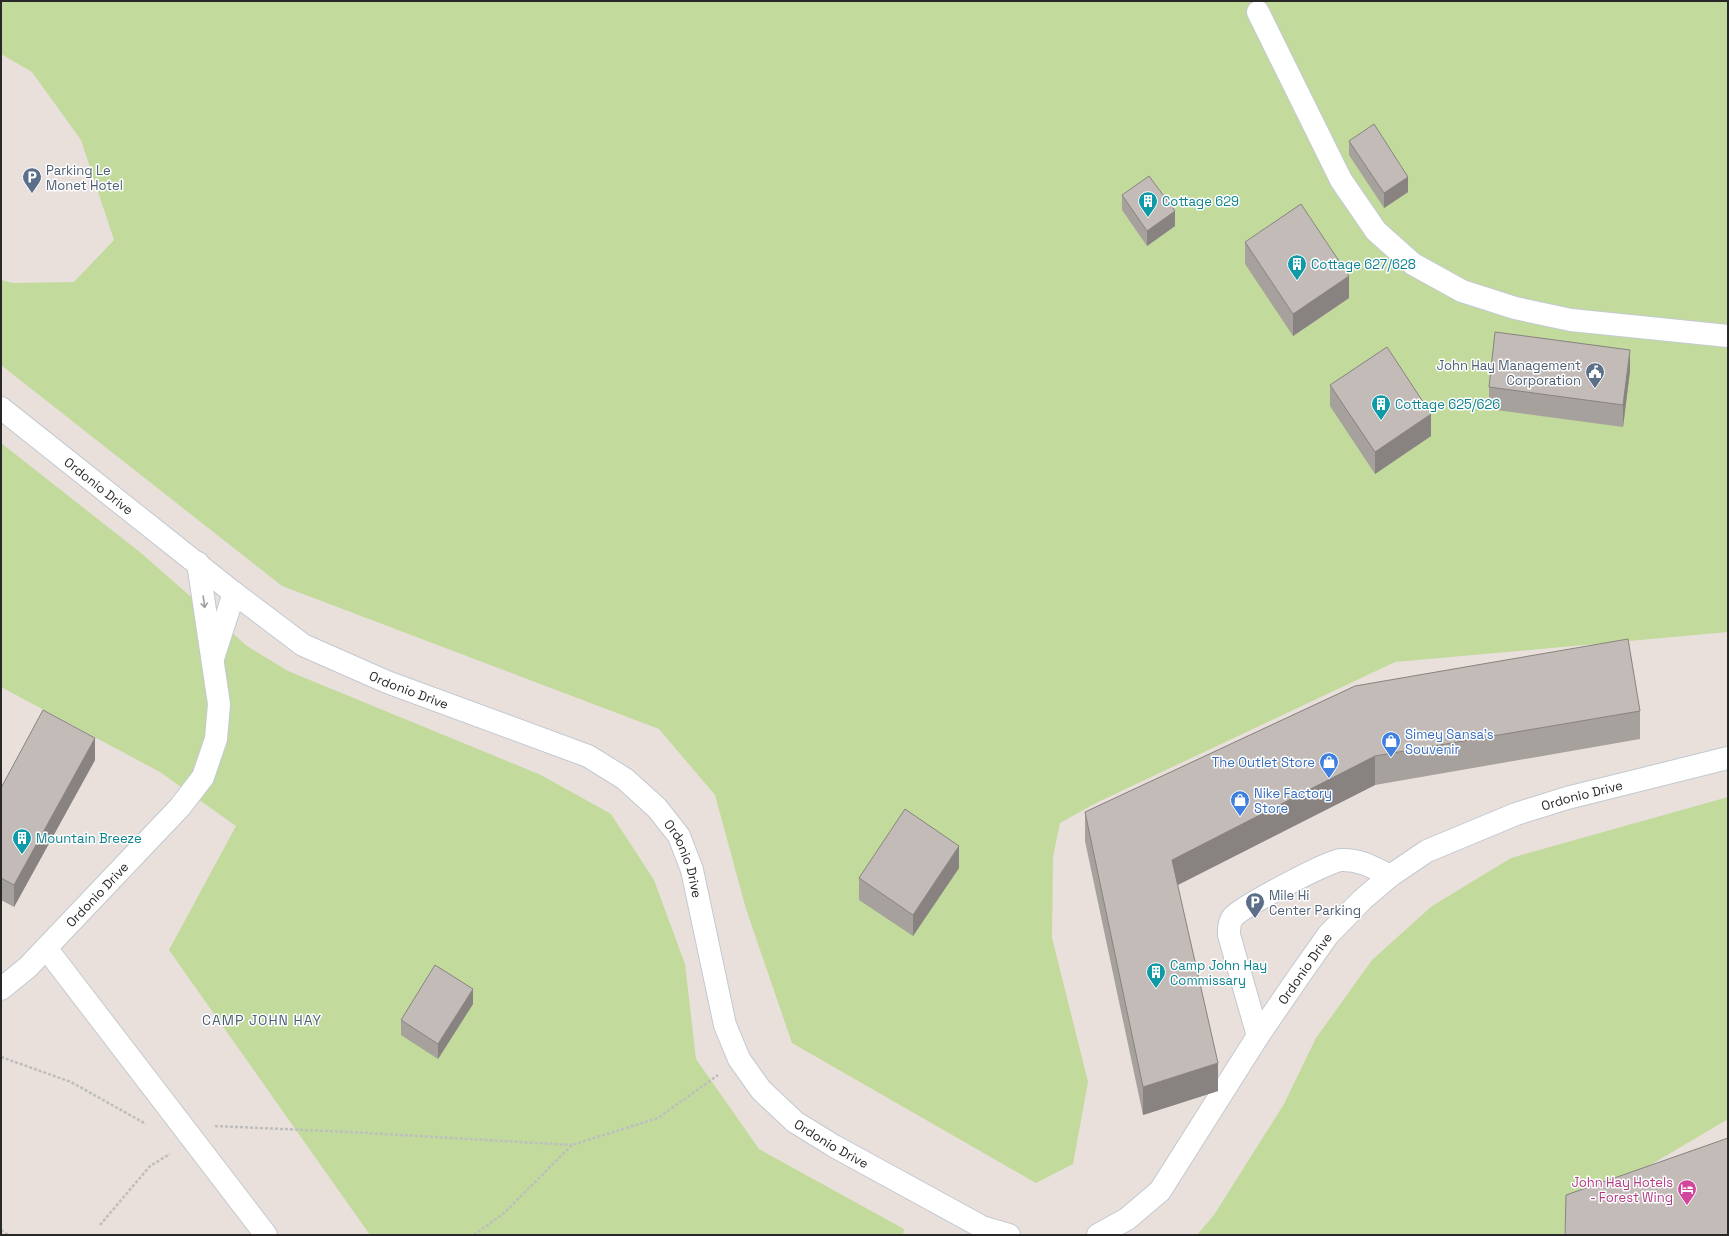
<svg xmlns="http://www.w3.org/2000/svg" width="1729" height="1236" viewBox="0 0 1729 1236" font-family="'Space Grotesk',sans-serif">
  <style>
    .green { fill: #c2db9c }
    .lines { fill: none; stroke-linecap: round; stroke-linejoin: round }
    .minor-casing { stroke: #c3c9d1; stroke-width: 24 }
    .path { stroke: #bebebe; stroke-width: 2.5; stroke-dasharray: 3 2; stroke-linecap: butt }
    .minor { stroke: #fff; stroke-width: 22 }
    .wall { fill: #a7a19d }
    .shaded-wall { fill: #888380 }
    .building { fill: #c2bbb7; stroke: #888380 }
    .oneway { stroke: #9e9e9e }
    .labels { text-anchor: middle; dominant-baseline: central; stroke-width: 3; stroke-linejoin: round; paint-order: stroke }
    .service-label { font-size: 13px; fill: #4e5e75; stroke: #fff; text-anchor: start }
    .culture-label { font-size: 13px; fill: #0d838f; stroke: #fff; text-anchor: start }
    .street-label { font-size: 13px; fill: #282828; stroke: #fff }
    .shop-label { font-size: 13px; fill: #366cbe; stroke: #fff; text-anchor: start }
    .hotel-label { font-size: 13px; fill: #b23c85; stroke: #fff; text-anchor: end }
    .neighbourhood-label { font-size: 14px; letter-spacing: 1px; fill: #4d5e74; stroke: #fff }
  </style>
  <rect width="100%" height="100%" fill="#e9dfdb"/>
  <g class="green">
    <path d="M 1,1 L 1728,1 L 1728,632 L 1395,662 L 1098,802 L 1060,823 L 1053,857 L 1052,938 L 1088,1082 L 1073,1164 L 1036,1183 L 792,1043 L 746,909 L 715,795 L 659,729 L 282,586 L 1,365 L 1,280 L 13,283 L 74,282 L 114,240 L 81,140 L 32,72 L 1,54 Z"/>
    <path d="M 1,443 L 141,553 L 247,646 L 288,671 L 541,775 L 611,814 L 654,880 L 685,964 L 696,1059 L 759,1149 L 904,1229 L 903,1235 L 370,1235 L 169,950 L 236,826 L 160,772 L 1,687 Z"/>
    <path d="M 1728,797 L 1728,1119 L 1566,1215 L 1564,1235 L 1197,1235 L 1214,1215 L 1284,1104 L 1316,1038 L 1372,960 L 1432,906 L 1511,858 Z"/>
  </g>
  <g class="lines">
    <defs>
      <g id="minor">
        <path d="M 1258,12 L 1341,180 L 1376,231 L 1413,264 L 1462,291 L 1515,308 L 1571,320 L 1728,336"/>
        <path id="s1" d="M 1,408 L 234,593 L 303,645 L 387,682 L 588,756 L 625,779 L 657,808 L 679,836 L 692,870 L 725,1025 L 739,1059 L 761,1090 L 795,1122 L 834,1146 L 982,1227 L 1009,1235"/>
        <path d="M 214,655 L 234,593"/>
        <path d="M 46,948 L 266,1235"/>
        <path id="s2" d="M 1,989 L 28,967 L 180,807 L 203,777 L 216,739 L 219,704 L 198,563"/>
        <path d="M 1258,1036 L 1229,935 C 1229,928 1229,922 1233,917 C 1243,906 1328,861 1341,860 C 1360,859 1374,868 1390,876"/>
        <path id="s3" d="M 1098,1235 L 1127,1219 L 1160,1191 L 1258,1036 L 1297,979 L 1328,935 L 1362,900 L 1390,876 L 1427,851 L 1516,814 L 1567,798 L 1728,758"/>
      </g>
    </defs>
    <use href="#minor" class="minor-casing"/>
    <g class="path">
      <path d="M 1,1057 L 71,1082 L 146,1124"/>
      <path d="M 215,1126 L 350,1132 L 572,1145"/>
      <path d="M 100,1225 L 150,1166 L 170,1154"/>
      <path d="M 1,1230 L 8,1235"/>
      <path d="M 474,1235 L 503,1214 L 572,1145 L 658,1118 L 718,1075"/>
    </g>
    <use href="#minor" class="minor"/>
  </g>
  <g class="wall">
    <path d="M 1349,141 L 1408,192 L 1384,208 L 1349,155 Z"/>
    <path d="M 1122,195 L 1175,226 L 1147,246 L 1122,210 Z"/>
    <path d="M 1245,242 L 1349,298 L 1293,336 L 1245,264 Z"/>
    <path d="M 1630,371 L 1623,427 L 1489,409 L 1489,387 Z"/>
    <path d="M 1330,385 L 1431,436 L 1375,474 L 1330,406 Z"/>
    <path d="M 1355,686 L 1640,711 L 1640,739 L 1375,785 L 1177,885 L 1218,1091 L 1143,1115 L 1085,841 L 1085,812 Z"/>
    <path d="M 95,760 L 14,907 L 1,900 L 1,788 Z"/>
    <path d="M 959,868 L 913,936 L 859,900 L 859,878 Z"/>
    <path d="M 473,1004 L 438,1059 L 401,1035 L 401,1020 Z"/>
  </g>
  <g class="shaded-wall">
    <path d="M 1408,177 L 1408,192 L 1384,208 L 1384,193 Z"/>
    <path d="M 1175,211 L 1175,226 L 1147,246 L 1147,231 Z"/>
    <path d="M 1349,276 L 1349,298 L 1293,336 L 1293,314 Z"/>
    <path d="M 1630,350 L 1630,371 L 1623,427 L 1623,405 Z"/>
    <path d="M 1431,414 L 1431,436 L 1375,474 L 1375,452 Z"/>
    <path d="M 95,738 L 95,760 L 14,907 L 14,885 Z"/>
    <path d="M 1375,756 L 1375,785 L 1172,888 L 1172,860 Z"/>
    <path d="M 959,846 L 959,868 L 913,936 L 913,915 Z"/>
    <path d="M 473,989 L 473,1004 L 438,1059 L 438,1044 Z"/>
    <path d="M 1218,1063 L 1218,1091 L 1143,1115 L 1143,1087 Z"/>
  </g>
  <g class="building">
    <path d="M 1374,124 L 1408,177 L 1384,193 L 1349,141 Z"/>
    <path d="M 1149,176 L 1175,211 L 1147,231 L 1122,195 Z"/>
    <path d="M 1301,204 L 1349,276 L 1293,314 L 1245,242 Z"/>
    <path d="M 1495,332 L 1630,350 L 1623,405 L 1489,387 Z"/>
    <path d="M 1387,347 L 1431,414 L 1375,452 L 1330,385 Z"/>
    <path d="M 1628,639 L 1640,711 L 1375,756 L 1172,860 L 1218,1063 L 1143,1087 L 1085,812 L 1355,686 Z"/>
    <path d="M 43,710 L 95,738 L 14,885 L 1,878 L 1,788 Z"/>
    <path d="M 905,809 L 959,846 L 913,915 L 859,878 Z"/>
    <path d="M 435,965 L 473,989 L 438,1044 L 401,1020 Z"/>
    <path d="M 1728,1138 L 1728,1235 L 1565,1235 L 1566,1195 Z"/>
  </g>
  <defs><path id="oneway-shaft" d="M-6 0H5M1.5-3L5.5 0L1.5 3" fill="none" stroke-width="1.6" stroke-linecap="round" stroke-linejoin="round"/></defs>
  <use class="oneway" href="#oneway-shaft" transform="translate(204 602) rotate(82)"/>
  <defs>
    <symbol id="parking-pin" viewBox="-11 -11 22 30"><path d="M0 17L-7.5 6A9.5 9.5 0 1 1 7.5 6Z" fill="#5c6f8a" stroke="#fff"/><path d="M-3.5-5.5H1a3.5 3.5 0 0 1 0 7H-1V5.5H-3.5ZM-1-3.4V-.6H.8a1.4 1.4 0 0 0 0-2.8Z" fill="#fff"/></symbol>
    <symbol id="building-pin" viewBox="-11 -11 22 30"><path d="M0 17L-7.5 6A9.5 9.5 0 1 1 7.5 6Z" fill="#0f9aa8" stroke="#fff"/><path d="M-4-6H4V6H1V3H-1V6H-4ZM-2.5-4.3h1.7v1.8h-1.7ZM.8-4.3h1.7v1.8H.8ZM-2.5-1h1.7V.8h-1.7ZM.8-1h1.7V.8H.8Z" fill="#fff"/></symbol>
    <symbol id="civic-pin" viewBox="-11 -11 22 30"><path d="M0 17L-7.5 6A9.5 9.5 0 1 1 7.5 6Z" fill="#5c6f8a" stroke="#fff"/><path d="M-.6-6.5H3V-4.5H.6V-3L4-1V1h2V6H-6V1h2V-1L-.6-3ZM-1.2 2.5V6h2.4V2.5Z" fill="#fff"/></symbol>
    <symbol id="shop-pin" viewBox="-11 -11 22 30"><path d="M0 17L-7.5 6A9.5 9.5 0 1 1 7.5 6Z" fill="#3f7fe0" stroke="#fff"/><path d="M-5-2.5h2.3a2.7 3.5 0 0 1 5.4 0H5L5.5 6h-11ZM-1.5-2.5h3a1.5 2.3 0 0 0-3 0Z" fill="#fff"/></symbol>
    <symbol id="hotel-pin" viewBox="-11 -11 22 30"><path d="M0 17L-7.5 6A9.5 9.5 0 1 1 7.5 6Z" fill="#d1479c" stroke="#fff"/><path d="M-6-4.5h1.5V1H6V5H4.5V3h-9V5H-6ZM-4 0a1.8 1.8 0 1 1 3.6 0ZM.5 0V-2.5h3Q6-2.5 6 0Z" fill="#fff"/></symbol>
  </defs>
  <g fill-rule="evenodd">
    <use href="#parking-pin" x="21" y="166" width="22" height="30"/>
    <use href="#building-pin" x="1137" y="190" width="22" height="30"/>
    <use href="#building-pin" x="1286" y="253" width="22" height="30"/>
    <use href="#civic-pin" x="1584" y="361" width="22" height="30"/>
    <use href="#building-pin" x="1370" y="393" width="22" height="30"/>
    <use href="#shop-pin" x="1380" y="730" width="22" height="30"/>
    <use href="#shop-pin" x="1318" y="751" width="22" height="30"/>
    <use href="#shop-pin" x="1229" y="789" width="22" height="30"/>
    <use href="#building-pin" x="11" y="827" width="22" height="30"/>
    <use href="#parking-pin" x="1244" y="891" width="22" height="30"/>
    <use href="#building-pin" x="1145" y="961" width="22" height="30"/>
    <use href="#hotel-pin" x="1676" y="1178" width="22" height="30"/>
  </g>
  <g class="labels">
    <g class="service-label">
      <text x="46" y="170">Parking Le<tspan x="46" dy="15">Monet Hotel</tspan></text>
      <text x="1581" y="365" text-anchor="end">John Hay Management<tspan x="1581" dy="15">Corporation</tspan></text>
      <text x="1269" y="895">Mile Hi<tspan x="1269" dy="15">Center Parking</tspan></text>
    </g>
    <g class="culture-label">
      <text x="1162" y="201">Cottage 629</text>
      <text x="1311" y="264">Cottage 627/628</text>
      <text x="1395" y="404">Cottage 625/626</text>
      <text x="36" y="838">Mountain Breeze</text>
      <text x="1170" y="965">Camp John Hay<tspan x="1170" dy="15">Commissary</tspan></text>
    </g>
    <g class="street-label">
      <text stroke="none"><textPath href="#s1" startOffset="125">Ordonio Drive</textPath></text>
      <text stroke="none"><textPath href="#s1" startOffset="499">Ordonio Drive</textPath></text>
      <text stroke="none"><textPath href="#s3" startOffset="678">Ordonio Drive</textPath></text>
      <text stroke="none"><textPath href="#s1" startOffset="835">Ordonio Drive</textPath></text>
      <text stroke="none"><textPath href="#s2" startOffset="135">Ordonio Drive</textPath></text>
      <text stroke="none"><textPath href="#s3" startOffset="342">Ordonio Drive</textPath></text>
      <text stroke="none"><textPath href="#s1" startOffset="1171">Ordonio Drive</textPath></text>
    </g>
    <g class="shop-label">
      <text x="1405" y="734">Simey Sansa's<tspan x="1405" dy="15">Souvenir</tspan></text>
      <text x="1315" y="762" text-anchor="end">The Outlet Store</text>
      <text x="1254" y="793">Nike Factory<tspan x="1254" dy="15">Store</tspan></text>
    </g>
    <g class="hotel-label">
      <text x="1673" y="1182">John Hay Hotels<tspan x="1673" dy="15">- Forest Wing</tspan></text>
    </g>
    <g class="neighbourhood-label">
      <text x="262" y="1020">CAMP JOHN HAY</text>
    </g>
  </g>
  <rect width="1729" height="1236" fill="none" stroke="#282828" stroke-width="4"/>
</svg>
